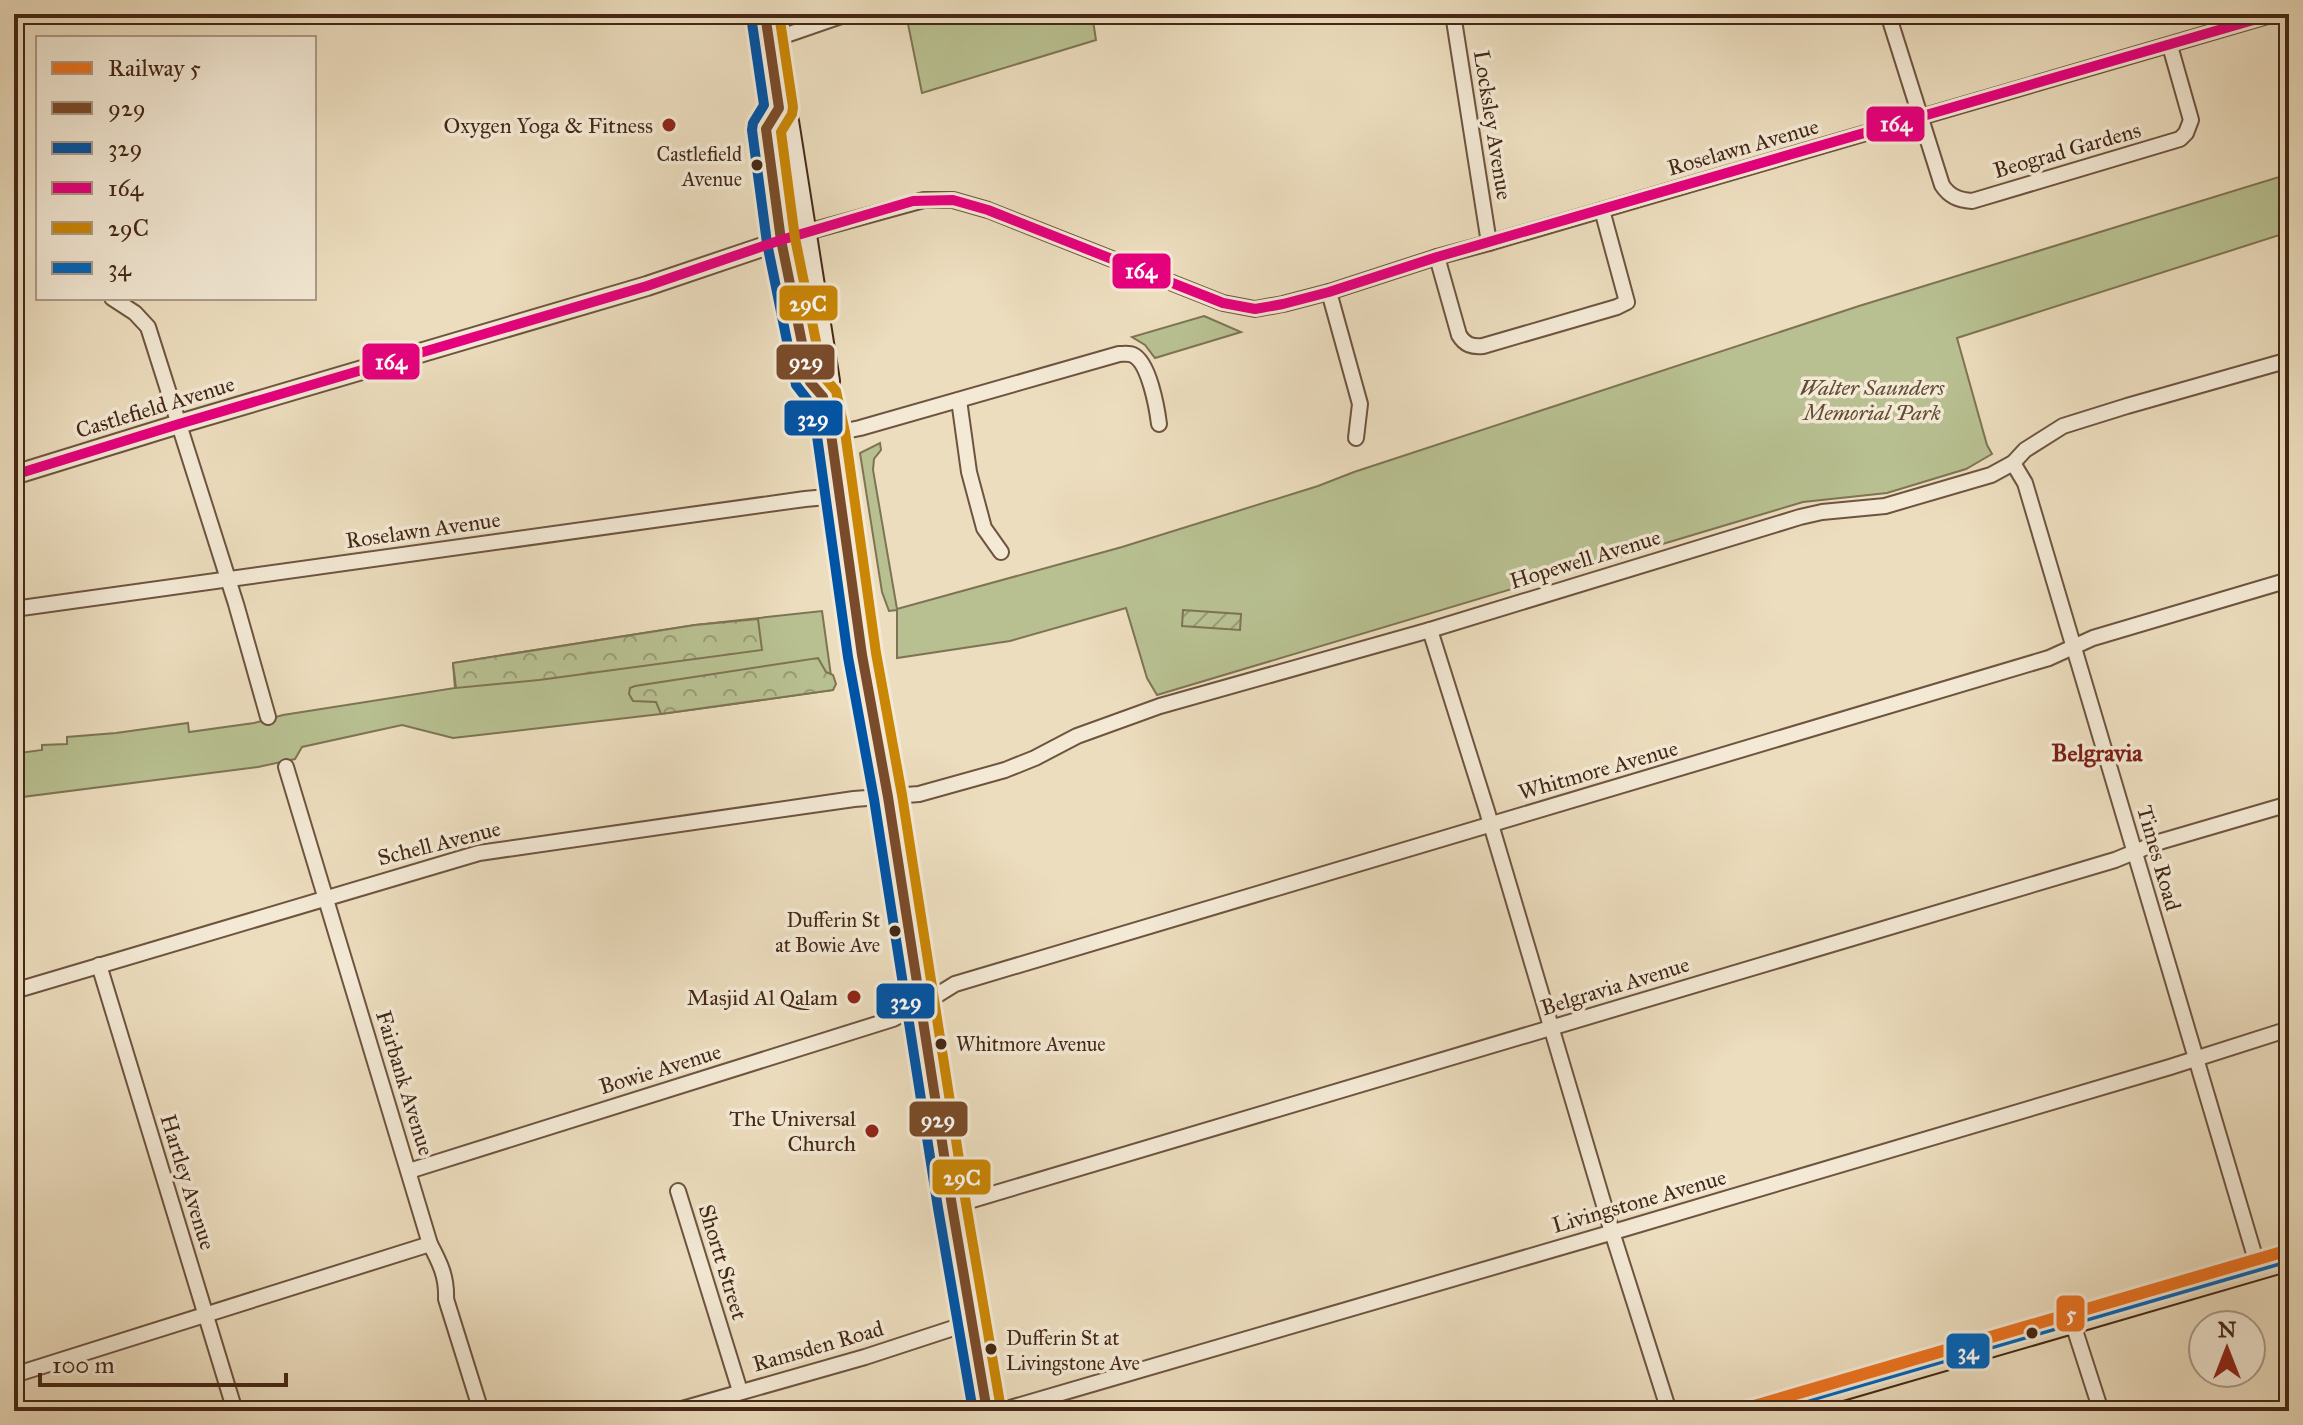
<svg xmlns="http://www.w3.org/2000/svg" width="2303" height="1425" viewBox="0 0 2303 1425" font-family="'IM FELL Great Primer',serif">
  <style>
    .green { fill: #b8c091; stroke: #7e7453; stroke-width: 2 }
    .forest { fill: url(#forest-crowns); stroke: #7e7453; stroke-width: 2 }
    .garden { fill: url(#garden-furrows); stroke: #7e7453; stroke-width: 2 }
    .lines { fill: none; stroke-linecap: round; stroke-linejoin: round }
    .minor-casing { stroke: #6e543f; stroke-width: 18 }
    .tertiary-casing { stroke: #6e543f; stroke-width: 22 }
    .secondary-casing { stroke: #442715; stroke-width: 24 }
    .primary-casing { stroke: #442715; stroke-width: 28 }
    .minor { stroke: #f3e9d5; stroke-width: 14 }
    .tertiary { stroke: #f3e9d5; stroke-width: 18 }
    .secondary { stroke: #f3e9d5; stroke-width: 20 }
    .primary { stroke: #ecddbe; stroke-width: 24 }
    .bus-1-casing { stroke: #f3e9d5; stroke-width: 16 }
    .bus-2-casing { stroke: #f3e9d5; stroke-width: 16 }
    .bus-3-casing { stroke: #f3e9d5; stroke-width: 16 }
    .bus-4-casing { stroke: #f3e9d5; stroke-width: 16 }
    .bus-5-casing { stroke: #f3e9d5; stroke-width: 16 }
    .bus-1 { stroke: #7a4b2a; stroke-width: 10 }
    .bus-2 { stroke: #0054a6; stroke-width: 10 }
    .bus-3 { stroke: #e5007d; stroke-width: 10 }
    .bus-4 { stroke: #ca8605; stroke-width: 10 }
    .bus-5 { stroke: #0065bd; stroke-width: 10 }
    .rail-1-casing { stroke: #f3e9d5; stroke-width: 18 }
    .rail-1 { stroke: #ec7422; stroke-width: 12 }
    .poi-dot { fill: #8f2418; stroke: #f3e9d5; stroke-width: 3 }
    .bus-dot { fill: #442715; stroke: #f3e9d5; stroke-width: 3 }
    .labels { text-anchor: middle; dominant-baseline: central; stroke-width: 7; stroke-linejoin: round; paint-order: stroke }
    .bus-label { font-size: 20px; fill: #442715; stroke: #f3e9d5; text-anchor: end }
    .poi-label { font-size: 22px; fill: #442715; stroke: #f3e9d5; text-anchor: end }
    .street-label { font-size: 22px; fill: #442715; stroke: #f3e9d5 }
    .park-label { font-size: 22px; font-style: italic; fill: #614d34; stroke: #f3e9d5 }
    .neighbourhood-label { font-size: 24px; font-weight: bold; fill: #7a1f14; stroke: #f3e9d5 }
    .line-badge { stroke: #f3e9d5; stroke-width: 3 }
    .badge-label { font-size: 22px; text-anchor: middle; font-weight: bold; fill: #fff }
  </style>
  <defs>
    <pattern id="forest-crowns" width="20" height="18" patternUnits="userSpaceOnUse" patternTransform="scale(2)"><rect width="20" height="18" fill="#b8c091"/><path d="M2 6a3 3 0 1 1 6 0M12 15a3 3 0 1 1 6 0" fill="none" stroke="#979c75"/></pattern>
    <pattern id="garden-furrows" width="10" height="10" patternUnits="userSpaceOnUse" patternTransform="scale(2)"><rect width="10" height="10" fill="#b8c091"/><path d="M-1 1l2-2M0 10L10 0M9 11l2-2" fill="none" stroke="#979c75"/></pattern>
  </defs>
  <rect width="100%" height="100%" fill="#ecddbe"/>
  <filter id="stains"><feTurbulence type="fractalNoise" baseFrequency=".0025" numOctaves="4"/><feColorMatrix values="0 0 0 0 .2 0 0 0 0 .09 0 0 0 0 .02 0 0 0 .5 -.17"/></filter>
  <radialGradient id="worn" r=".72"><stop offset=".6" stop-color="#630" stop-opacity="0"/><stop offset="1" stop-color="#630" stop-opacity=".3"/></radialGradient>
  <g class="green">
    <path d="M 906,14 L 1092,14 L 1096,40 L 922,93 Z"/>
    <path d="M 2289,174 L 2289,232 L 1957,338 L 1987,445 L 1992,454 L 1966,469 L 1887,493 L 1803,502 L 1157,695 L 1147,678 L 1126,608 L 1010,641 L 897,658 L 897,610 L 889,611 L 882,592 L 860,453 L 880,443 L 881,450 L 874,459 L 873,470 L 897,609 L 1122,547 L 1318,486 L 1354,472 L 1859,306 Z"/>
    <path d="M 1204,316 L 1241,332 L 1155,358 L 1145,345 L 1132,337 Z"/>
    <path d="M 822,611 L 833,690 L 661,714 L 453,738 L 402,725 L 302,747 L 295,759 L 258,767 L 14,798 L 14,742 L 18,742 L 20,753 L 42,750 L 42,745 L 67,744 L 67,737 L 116,733 L 188,723 L 189,732 L 254,723 L 283,715 L 455,688 L 453,663 L 695,625 Z"/>
  </g>
  <g class="forest">
    <path d="M 758,619 L 762,650 L 539,680 L 456,688 L 453,663 L 695,625 Z"/>
    <path d="M 818,658 L 826,672 L 833,675 L 836,684 L 833,690 L 661,714 L 656,702 L 633,701 L 629,694 L 630,688 L 635,686 Z"/>
  </g>
  <path class="garden" d="M 1183,610 L 1241,614 L 1240,630 L 1182,626 Z"/>
  <g class="lines">
    <defs>
      <g id="minor">
        <path d="M 1453,14 L 1489,243"/>
        <path d="M 1888,14 L 1942,185 C 1949,196 1958,200 1972,201 L 2180,139 L 2186,133 L 2191,120 L 2170,46"/>
        <path d="M 769,41 L 847,14"/>
        <path d="M 807,232 L 924,200 L 953,200 L 988,210 L 1223,303 L 1255,309 L 1283,304 L 1329,292 L 1437,257 L 1489,243 L 2274,14"/>
        <path d="M 1437,257 L 1459,335 C 1465,345 1472,347 1483,346 L 1617,307 L 1627,302 L 1602,210"/>
        <path d="M 1329,292 L 1360,404 L 1356,438"/>
        <path d="M 112,298 L 135,313 L 148,327 L 236,604 L 268,717"/>
        <path d="M 959,400 L 969,472 L 984,528 L 1001,552"/>
        <path d="M 831,434 L 860,428 L 1119,354 C 1124,354 1129,353 1133,355 C 1149,362 1157,408 1159,424"/>
        <path d="M 2013,463 L 2025,483 L 2258,1267"/>
        <path d="M 14,609 L 805,499 L 838,496"/>
        <path d="M 1430,630 L 1487,811 L 1612,1232 L 1669,1411"/>
        <path d="M 286,767 L 430,1244 C 440,1263 447,1277 446,1299 L 481,1411"/>
        <path d="M 99,965 L 235,1411"/>
        <path d="M 14,991 L 479,853 L 854,799 L 919,794 L 1005,770 L 1035,758 L 1077,736 L 1160,706 L 1430,630 L 1800,517 L 1822,512 L 1885,506 L 1991,475 L 2013,463 L 2025,450 L 2063,426 L 2127,406 L 2289,360"/>
        <path d="M 409,1171 L 893,1019 L 921,1005 L 955,984 L 2049,658 L 2093,638 L 2289,580"/>
        <path d="M 678,1191 L 740,1391"/>
        <path d="M 952,1206 L 2115,860 L 2159,842 L 2289,804"/>
        <path d="M 2072,1321 L 2101,1411"/>
        <path d="M 14,1375 L 430,1244"/>
        <path d="M 675,1411 L 865,1357 L 972,1322"/>
        <path d="M 1000,1411 L 1627,1228 L 2170,1067 L 2289,1029"/>
      </g>
      <path id="tertiary" d="M 14,475 L 179,424 L 647,286 L 807,232"/>
      <g id="secondary">
        <path d="M 765,14 L 779,108 L 788,121 L 829,381 L 823,397"/>
        <path d="M 779,108 L 766,129 L 781,240 L 810,382 L 823,397 L 831,434 L 862,655 L 888,797 L 952,1206 L 987,1411"/>
      </g>
      <path id="primary" d="M 1762,1411 L 2289,1258"/>
    </defs>
    <use href="#minor" class="minor-casing"/>
    <use href="#tertiary" class="tertiary-casing"/>
    <use href="#secondary" class="secondary-casing"/>
    <use href="#primary" class="primary-casing"/>
    <use href="#minor" class="minor"/>
    <use href="#tertiary" class="tertiary"/>
    <use href="#secondary" class="secondary"/>
    <use href="#primary" class="primary"/>
    <defs>
      <path id="bus-1" d="M 765,14 L 779,108 L 766,129 L 781,240 L 810,382 L 823,397 L 831,434 L 862,655 L 888,797 L 952,1206 L 987,1411"/>
      <path id="bus-2" d="M 751,16 L 764,105 L 753,123 L 752,130 L 767,243 L 796,385 L 810,403 L 817,436 L 848,657 L 874,799 L 938,1208 L 973,1411"/>
      <path id="bus-3" d="M 14,475 L 179,424 L 647,286 L 781,240 L 913,201 L 953,200 L 988,210 L 1223,303 L 1255,309 L 1283,304 L 1329,292 L 1437,257 L 2274,14"/>
      <path id="bus-4" d="M 779,14 L 793,107 L 792,114 L 781,132 L 795,238 L 823,376 L 836,391 L 845,432 L 876,653 L 902,795 L 966,1204 L 1001,1409"/>
      <path id="bus-5" d="M 1762,1411 L 2289,1258"/>
    </defs>
    <use href="#bus-1" class="bus-1-casing"/>
    <use href="#bus-2" class="bus-2-casing"/>
    <use href="#bus-3" class="bus-3-casing"/>
    <use href="#bus-4" class="bus-4-casing"/>
    <use href="#bus-5" class="bus-5-casing"/>
    <use href="#bus-1" class="bus-1"/>
    <use href="#bus-2" class="bus-2"/>
    <use href="#bus-3" class="bus-3"/>
    <use href="#bus-4" class="bus-4"/>
    <use href="#bus-5" class="bus-5"/>
    <defs>
      <path id="rail-1" d="M 1737,1411 L 2289,1250"/>
    </defs>
    <use href="#rail-1" class="rail-1-casing"/>
    <use href="#rail-1" class="rail-1"/>
  </g>
  <g class="poi-dot">
    <circle cx="669" cy="125" r="8"/>
    <circle cx="854" cy="997" r="8"/>
    <circle cx="872" cy="1131" r="8"/>
  </g>
  <g class="bus-dot">
    <circle cx="757" cy="165" r="7"/>
    <circle cx="895" cy="931" r="7"/>
    <circle cx="941" cy="1044" r="7"/>
    <circle cx="2032" cy="1333" r="7"/>
    <circle cx="991" cy="1349" r="7"/>
  </g>
  <g class="labels">
    <g class="bus-label">
      <text x="742" y="154">Castlefield<tspan x="742" dy="25">Avenue</tspan></text>
      <text x="880" y="920">Dufferin St<tspan x="880" dy="25">at Bowie Ave</tspan></text>
      <text x="956" y="1044" text-anchor="start">Whitmore Avenue</text>
      <text x="1006" y="1338" text-anchor="start">Dufferin St at<tspan x="1006" dy="25">Livingstone Ave</tspan></text>
    </g>
    <g class="poi-label">
      <text x="653" y="125">Oxygen Yoga &amp; Fitness</text>
      <text x="838" y="997">Masjid Al Qalam</text>
      <text x="856" y="1118">The Universal<tspan x="856" dy="25">Church</tspan></text>
    </g>
    <g class="street-label">
      <text transform="translate(1493 125) rotate(81)">Locksley Avenue</text>
      <text transform="translate(1743 147) rotate(-16)">Roselawn Avenue</text>
      <text transform="translate(2067 150) rotate(-16)">Beograd Gardens</text>
      <text transform="translate(155 407) rotate(-17)">Castlefield Avenue</text>
      <text transform="translate(423 530) rotate(-8)">Roselawn Avenue</text>
      <text transform="translate(1585 559) rotate(-17)">Hopewell Avenue</text>
      <text transform="translate(1598 770) rotate(-16)">Whitmore Avenue</text>
      <text transform="translate(439 843) rotate(-14)">Schell Avenue</text>
      <text transform="translate(2159 858) rotate(74)">Times Road</text>
      <text transform="translate(1615 986) rotate(-17)">Belgravia Avenue</text>
      <text transform="translate(660 1069) rotate(-17)">Bowie Avenue</text>
      <text transform="translate(405 1083) rotate(73)">Fairbank Avenue</text>
      <text transform="translate(188 1182) rotate(73)">Hartley Avenue</text>
      <text transform="translate(1639 1201) rotate(-16)">Livingstone Avenue</text>
      <text transform="translate(723 1262) rotate(73)">Shortt Street</text>
      <text transform="translate(818 1346) rotate(-16)">Ramsden Road</text>
    </g>
    <g class="park-label">
      <text x="1872" y="387">Walter Saunders<tspan x="1872" dy="25">Memorial Park</tspan></text>
    </g>
    <g class="neighbourhood-label">
      <text x="2097" y="753">Belgravia</text>
    </g>
  </g>
  <g class="line-badge">
    <rect x="1865" y="105" width="61" height="38" rx="8" fill="#e5007d"/>
    <rect x="1111" y="252" width="61" height="38" rx="8" fill="#e5007d"/>
    <rect x="778" y="284" width="61" height="38" rx="8" fill="#ca8605"/>
    <rect x="361" y="342" width="60" height="39" rx="8" fill="#e5007d"/>
    <rect x="775" y="343" width="61" height="38" rx="8" fill="#7a4b2a"/>
    <rect x="783" y="399" width="61" height="38" rx="8" fill="#0054a6"/>
    <rect x="875" y="982" width="61" height="38" rx="8" fill="#0054a6"/>
    <rect x="908" y="1100" width="61" height="38" rx="8" fill="#7a4b2a"/>
    <rect x="931" y="1158" width="61" height="38" rx="8" fill="#ca8605"/>
    <rect x="2055" y="1294" width="31" height="39" rx="8" fill="#ec7422"/>
    <rect x="1945" y="1332" width="46" height="38" rx="8" fill="#0065bd"/>
  </g>
  <g class="badge-label">
    <text x="1896" y="131">164</text>
    <text x="1141" y="278">164</text>
    <text x="808" y="311">29C</text>
    <text x="391" y="369">164</text>
    <text x="806" y="369">929</text>
    <text x="813" y="426">329</text>
    <text x="906" y="1009">329</text>
    <text x="938" y="1127">929</text>
    <text x="962" y="1185">29C</text>
    <text x="2071" y="1321">5</text>
    <text x="1968" y="1359">34</text>
  </g>
  <rect width="2303" height="1425" fill="none" stroke="#ecddbe" stroke-width="48"/>
  <rect x="16" y="16" width="2271" height="1393" fill="none" stroke="#442715" stroke-width="4"/>
  <rect x="24" y="24" width="2255" height="1377" fill="none" stroke="#442715" stroke-width="2"/>
  <rect x="36" y="36" width="280" height="264" fill="#f3e9d5" stroke="#ad9b88" stroke-width="2"/>
  <rect x="52" y="62" width="40" height="12" fill="#ec7422" stroke="#ad9b88" stroke-width="2"/>
  <text x="108" y="76" font-size="24" fill="#442715">Railway 5</text>
  <rect x="52" y="102" width="40" height="12" fill="#7a4b2a" stroke="#ad9b88" stroke-width="2"/>
  <text x="108" y="116" font-size="24" fill="#442715">929</text>
  <rect x="52" y="142" width="40" height="12" fill="#0054a6" stroke="#ad9b88" stroke-width="2"/>
  <text x="108" y="156" font-size="24" fill="#442715">329</text>
  <rect x="52" y="182" width="40" height="12" fill="#e5007d" stroke="#ad9b88" stroke-width="2"/>
  <text x="108" y="196" font-size="24" fill="#442715">164</text>
  <rect x="52" y="222" width="40" height="12" fill="#ca8605" stroke="#ad9b88" stroke-width="2"/>
  <text x="108" y="236" font-size="24" fill="#442715">29C</text>
  <rect x="52" y="262" width="40" height="12" fill="#0065bd" stroke="#ad9b88" stroke-width="2"/>
  <text x="108" y="276" font-size="24" fill="#442715">34</text>
  <g transform="translate(2227 1349)"><circle r="38" fill="#f3e9d5" stroke="#ad9b88" stroke-width="2"/>
  <path d="M0-6L14 30L0 20L-14 30Z" fill="#8f2418"/>
  <text y="-12" font-size="22" font-weight="bold" text-anchor="middle" fill="#442715">N</text>
  </g>
  <path d="M40 1373v12h246v-12" fill="none" stroke="#442715" stroke-width="4"/>
  <text x="52" y="1373" font-size="24" fill="#442715" stroke="#f3e9d5" stroke-width="6" paint-order="stroke">100 m</text>
  <rect width="100%" height="100%" filter="url(#stains)"/>
  <rect width="100%" height="100%" fill="url(#worn)"/>
</svg>
